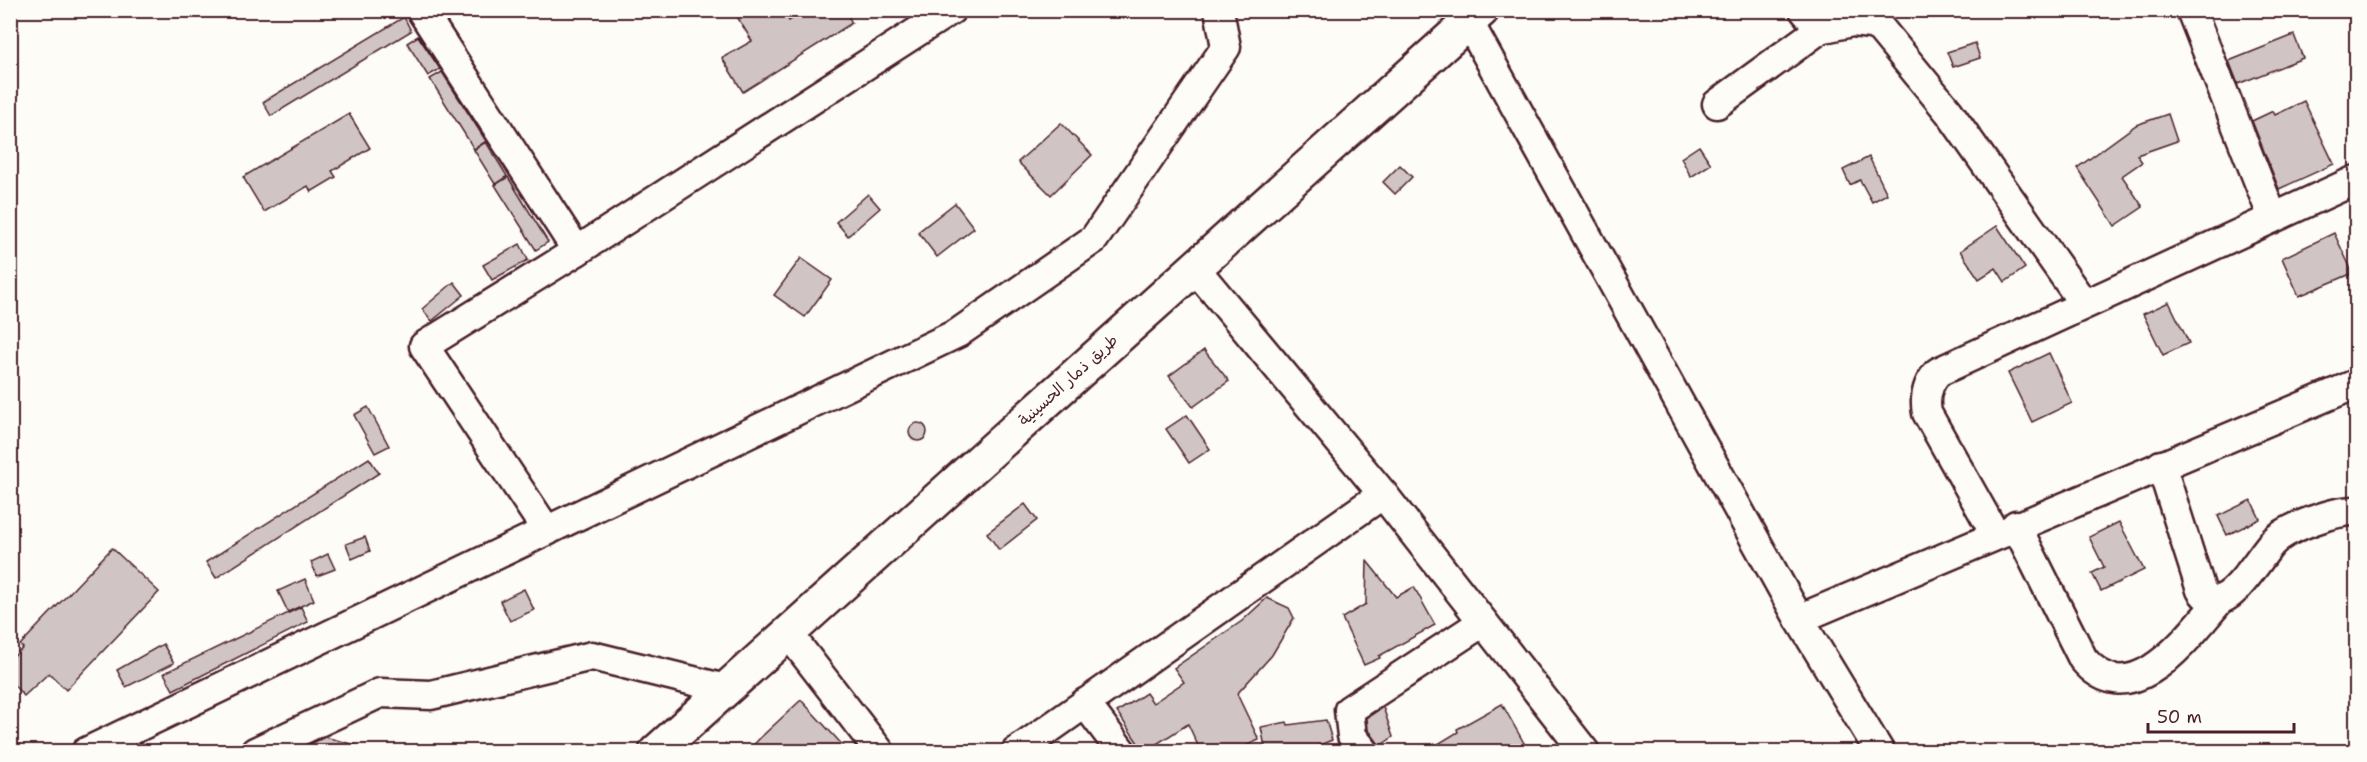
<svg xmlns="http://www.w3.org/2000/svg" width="2367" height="762" viewBox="0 0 2367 762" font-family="'Shantell Sans','Playpen Sans Arabic',sans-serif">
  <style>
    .building { fill: #d0c5c4; stroke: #4a1f2b; stroke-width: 1.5 }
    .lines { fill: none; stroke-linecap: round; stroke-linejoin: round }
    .minor-casing { stroke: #4a1f2b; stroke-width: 33 }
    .major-casing { stroke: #4a1f2b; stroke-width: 38 }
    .minor { stroke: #fdfcf7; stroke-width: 28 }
    .major { stroke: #fdfcf7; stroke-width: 33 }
    .labels { text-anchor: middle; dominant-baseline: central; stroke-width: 4.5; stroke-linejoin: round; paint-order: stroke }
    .street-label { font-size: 16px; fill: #4a1f2b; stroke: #fdfcf7 }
  </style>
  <rect width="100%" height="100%" fill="#fdfcf7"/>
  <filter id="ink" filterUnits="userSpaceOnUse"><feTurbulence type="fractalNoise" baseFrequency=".0167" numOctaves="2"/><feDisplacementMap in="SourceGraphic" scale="12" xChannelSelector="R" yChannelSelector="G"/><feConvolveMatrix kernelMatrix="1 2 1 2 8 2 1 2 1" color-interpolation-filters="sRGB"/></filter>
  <g filter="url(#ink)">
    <g class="building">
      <path d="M 733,10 L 782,10 L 789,21 L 806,10 L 845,10 L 852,23 L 743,92 L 722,58 L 752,41 Z"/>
      <path d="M 404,17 L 411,31 L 271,116 L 263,102 Z"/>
      <path d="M 2294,35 L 2303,58 L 2238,84 L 2229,61 Z"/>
      <path d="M 418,36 L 440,69 L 428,76 L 407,43 Z"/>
      <path d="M 1975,43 L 1980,58 L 1953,67 L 1947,52 Z"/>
      <path d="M 442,72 L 486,141 L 474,149 L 430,79 Z"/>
      <path d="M 2304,101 L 2334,164 L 2279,189 L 2252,121 L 2273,111 L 2275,115 Z"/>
      <path d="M 349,114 L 370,148 L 332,171 L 336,177 L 311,192 L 308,186 L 264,212 L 243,177 Z"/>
      <path d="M 2168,114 L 2177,141 L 2137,155 L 2142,162 L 2122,176 L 2143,207 L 2115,226 L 2077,168 L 2136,125 Z"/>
      <path d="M 1061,123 L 1092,155 L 1051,195 L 1018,162 Z"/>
      <path d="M 486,142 L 507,176 L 495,184 L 474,150 Z"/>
      <path d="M 1699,146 L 1711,164 L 1691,177 L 1681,158 Z"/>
      <path d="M 1869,157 L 1887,194 L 1872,202 L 1860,180 L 1850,185 L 1843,170 Z"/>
      <path d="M 1400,165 L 1412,177 L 1395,194 L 1383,182 Z"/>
      <path d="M 508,177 L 548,242 L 536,250 L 495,185 Z"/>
      <path d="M 868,194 L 880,208 L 848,236 L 836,222 Z"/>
      <path d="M 955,203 L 974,228 L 937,257 L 918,232 Z"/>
      <path d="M 1997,226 L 2025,268 L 2005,282 L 1996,268 L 1979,279 L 1960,251 Z"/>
      <path d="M 2334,233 L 2353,273 L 2299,296 L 2282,258 Z"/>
      <path d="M 520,244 L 528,260 L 492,280 L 483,265 Z"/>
      <path d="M 801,258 L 832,280 L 805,317 L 774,295 Z"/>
      <path d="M 454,282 L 464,295 L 432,321 L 422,309 Z"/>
      <path d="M 2169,302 L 2189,343 L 2163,355 L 2143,314 Z"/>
      <path d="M 1204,350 L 1229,381 L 1193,407 L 1169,376 Z"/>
      <path d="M 2049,353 L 2072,403 L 2032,422 L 2008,373 Z"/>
      <path d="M 368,407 L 389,446 L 375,453 L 354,415 Z"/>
      <path d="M 1187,415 L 1210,449 L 1189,463 L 1166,429 Z"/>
      <circle cx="918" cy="432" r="9"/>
      <path d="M 369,458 L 379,473 L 216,578 L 206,562 Z"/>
      <path d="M 2251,500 L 2260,519 L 2227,535 L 2218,516 Z"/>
      <path d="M 1025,504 L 1037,520 L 999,550 L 987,533 Z"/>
      <path d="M 2119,522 L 2144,570 L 2101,591 L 2092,573 L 2104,567 L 2089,537 Z"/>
      <path d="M 365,537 L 370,551 L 352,559 L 346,544 Z"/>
      <path d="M 112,548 L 159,592 L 66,690 L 49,673 L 24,696 L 10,681 L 10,659 L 23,648 L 20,645 Z"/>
      <path d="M 328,554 L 335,569 L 317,576 L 311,562 Z"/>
      <path d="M 1367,561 L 1396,597 L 1414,587 L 1435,625 L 1379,656 L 1380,658 L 1364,665 L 1342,618 L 1366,604 Z"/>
      <path d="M 305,579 L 314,600 L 288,612 L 278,591 Z"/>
      <path d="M 524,589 L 534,610 L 510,621 L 500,601 Z"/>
      <path d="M 1267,598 L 1289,608 L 1294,618 L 1272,655 L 1237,694 L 1259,740 L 1233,752 L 1201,752 L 1188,724 L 1144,752 L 1117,712 L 1146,693 L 1153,703 L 1184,682 L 1174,668 L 1242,621 Z"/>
      <path d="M 301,607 L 308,622 L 173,690 L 164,673 Z"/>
      <path d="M 163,644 L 174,663 L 126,687 L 117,670 Z"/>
      <path d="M 801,700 L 849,752 L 747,752 L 760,738 Z"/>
      <path d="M 1502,704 L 1529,752 L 1425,752 L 1458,732 L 1457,729 Z"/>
      <path d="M 1383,707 L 1393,737 L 1380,746 L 1368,729 L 1367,718 Z"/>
      <path d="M 1326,720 L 1332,740 L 1303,752 L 1266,752 L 1261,727 L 1287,722 L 1288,725 Z"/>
      <path d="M 325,737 L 359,746 L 358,752 L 301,752 L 302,748 Z"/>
    </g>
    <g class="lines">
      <defs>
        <g id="minor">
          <path d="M 421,10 L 577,251"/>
          <path d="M 1462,10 L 1799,619 L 1880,752"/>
          <path d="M 1804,10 L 1820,29"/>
          <path d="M 2191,10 L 2273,218"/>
          <path d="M 1717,104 L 1820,29 L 1852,22 L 1871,24 L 1880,28 L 1949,112 L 2084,304"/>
          <path d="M 2161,465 L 2201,590 C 2224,626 2259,554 2274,541 C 2289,527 2336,510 2356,511"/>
          <path d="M 1383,494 L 1585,752"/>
          <path d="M 2016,525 L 2083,659 C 2132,718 2190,634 2220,600"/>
          <path d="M 547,531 L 424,346 L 577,251 L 951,10"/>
          <path d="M 1995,534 L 1927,413 C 1924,397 1927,384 1938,372 L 2356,180"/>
          <path d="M 1799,619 L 2356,384"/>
          <path d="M 788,633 L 880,752"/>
          <path d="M 1085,703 L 1122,752"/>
          <path d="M 86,752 L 958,333 L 1094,239 L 1226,47 L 1219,10"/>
          <path d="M 255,752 L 380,693 L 431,695 L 592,656 L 726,689"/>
          <path d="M 1016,752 L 1383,494 L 1194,267"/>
          <path d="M 1365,752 L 1352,736 L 1349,710 L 1483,622"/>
        </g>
        <path id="major" d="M 656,752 L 1482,10"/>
      </defs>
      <use href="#minor" class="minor-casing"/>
      <use href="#major" class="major-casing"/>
      <use href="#minor" class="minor"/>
      <use href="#major" class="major"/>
    </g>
  </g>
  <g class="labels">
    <g class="street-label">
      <text transform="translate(1068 380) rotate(-42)">طريق ذمار الحسينية</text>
    </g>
  </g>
  <rect width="2367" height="762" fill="none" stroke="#fdfcf7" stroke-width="36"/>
  <rect x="18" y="18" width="2331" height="726" fill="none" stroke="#4a1f2b" stroke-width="2" filter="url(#ink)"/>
  <path d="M2148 723v9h146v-9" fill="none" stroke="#4a1f2b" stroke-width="3"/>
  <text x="2157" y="723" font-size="18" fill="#4a1f2b" stroke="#fdfcf7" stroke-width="4.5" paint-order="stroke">50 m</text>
</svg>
